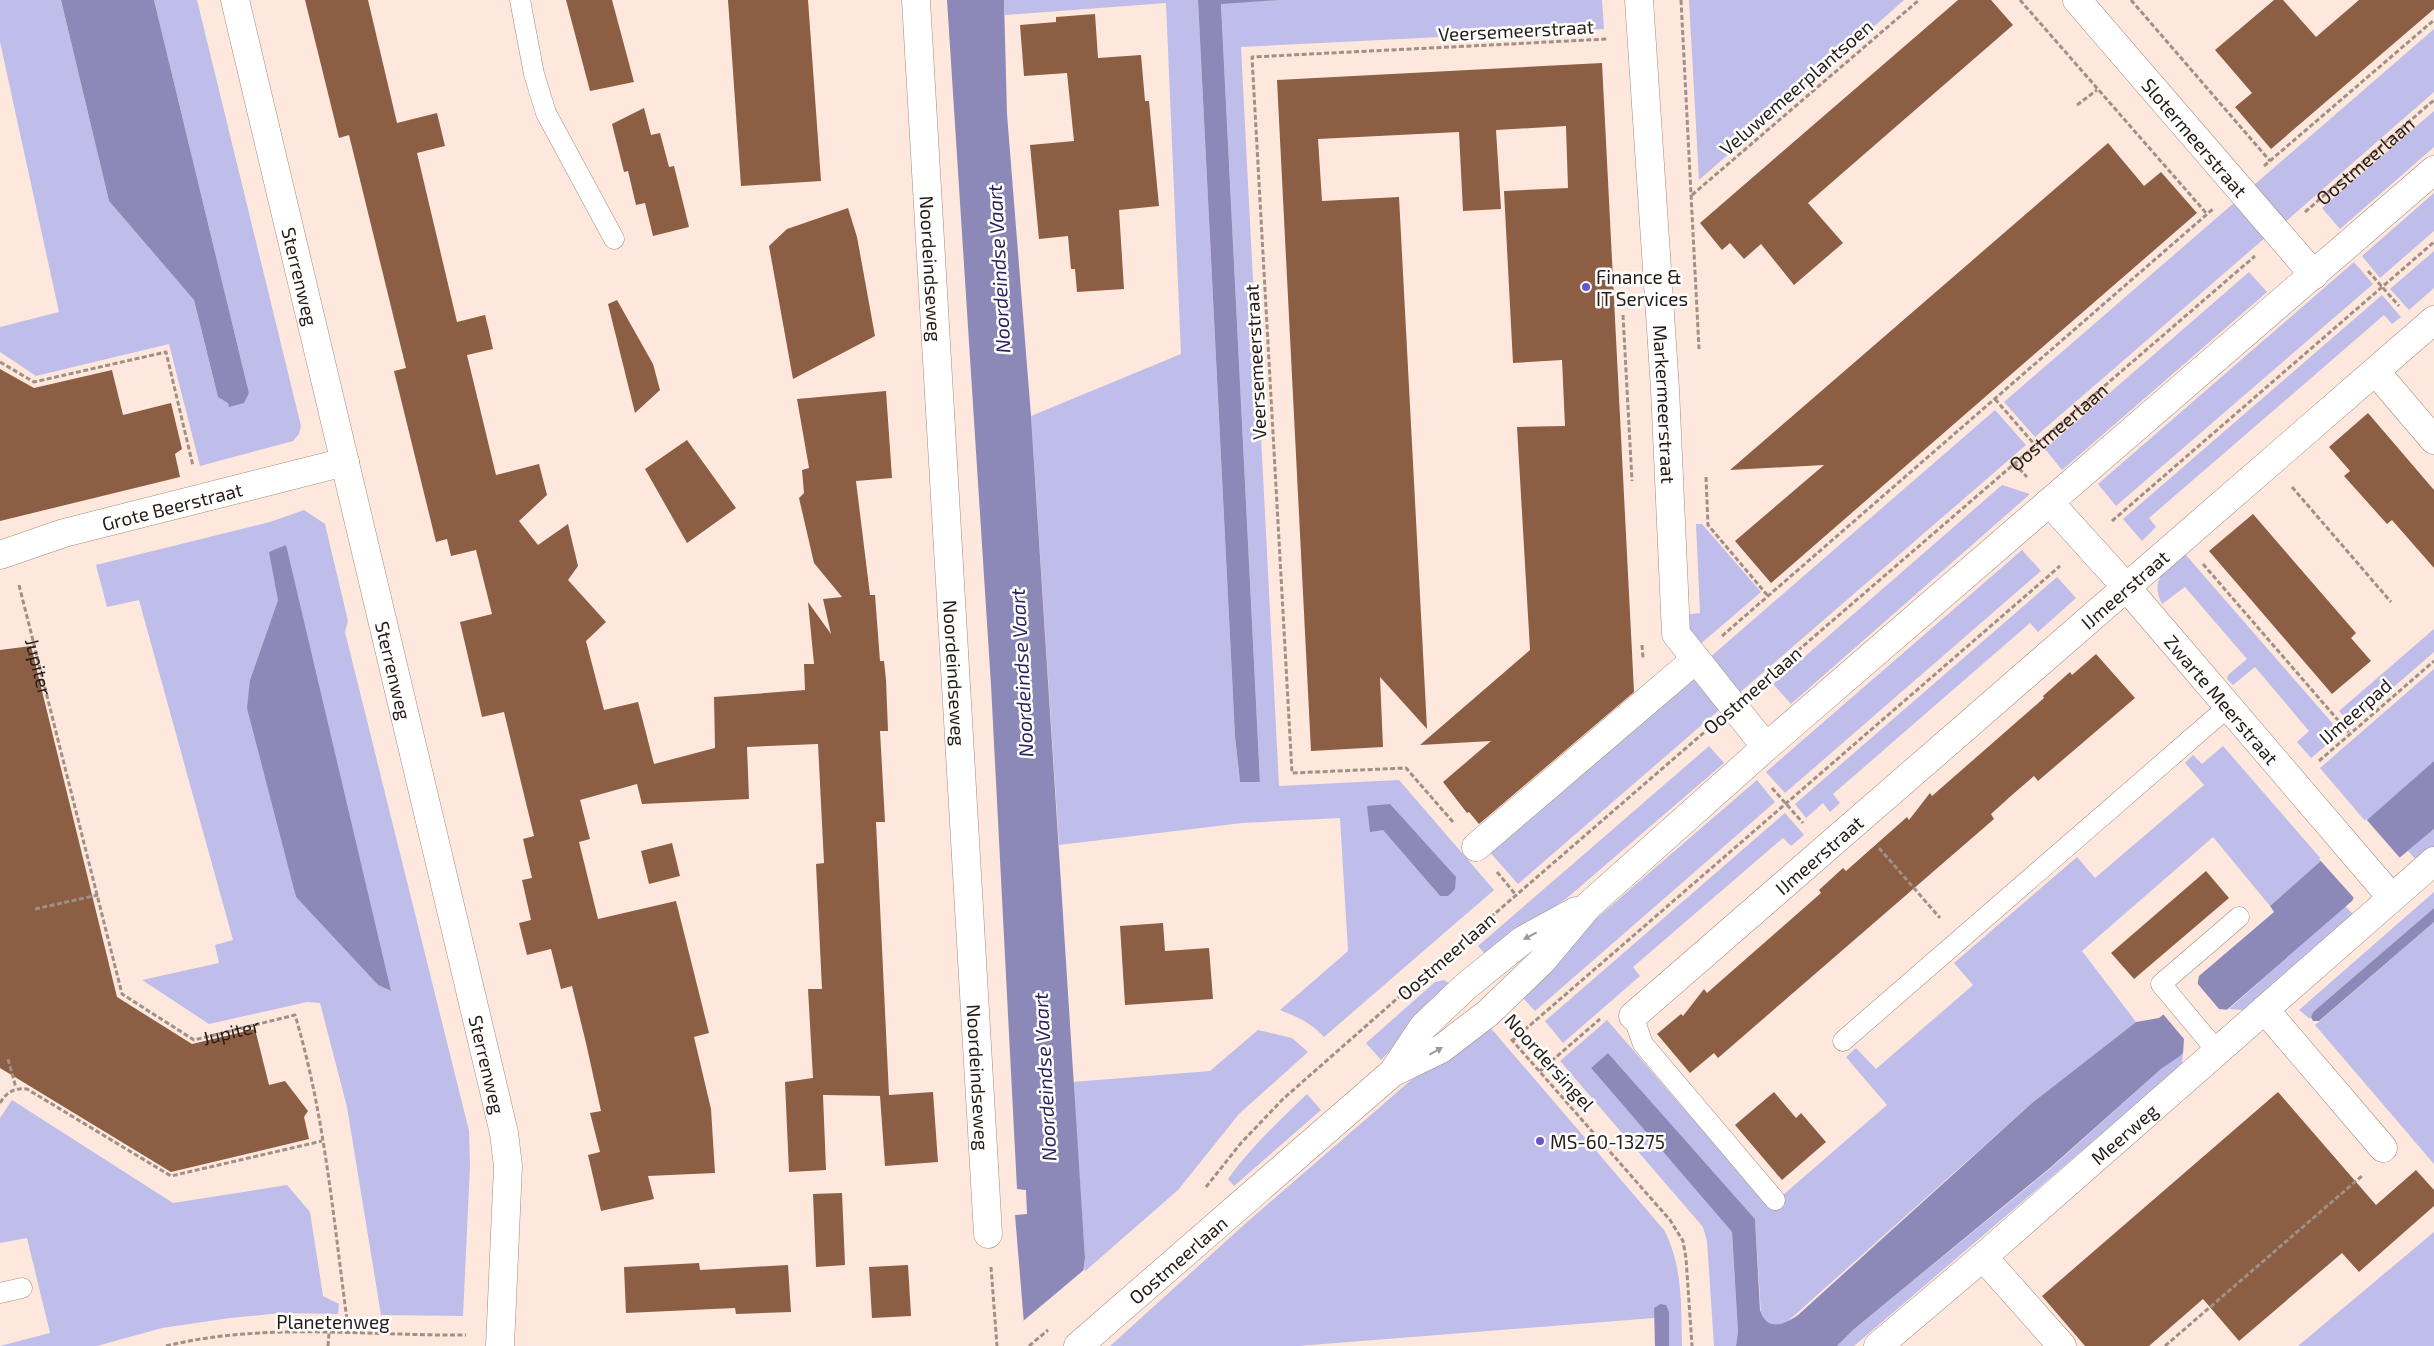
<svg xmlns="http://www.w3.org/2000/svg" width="2434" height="1346" viewBox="0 0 2434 1346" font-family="'Exo 2',sans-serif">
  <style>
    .green { fill: #bfbde9; fill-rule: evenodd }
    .water { fill: #8c89b9 }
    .pier { fill: #fee8dd }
    .building { fill: #8c5e44 }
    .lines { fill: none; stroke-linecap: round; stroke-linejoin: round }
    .lane-casing { stroke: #a38a7d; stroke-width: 21 }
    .street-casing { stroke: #a38a7d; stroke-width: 29 }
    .secondary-casing { stroke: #a38a7d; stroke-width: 29 }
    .path { stroke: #a19087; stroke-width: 3; stroke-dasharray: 5 2.5; stroke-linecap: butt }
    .lane { stroke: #fff; stroke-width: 20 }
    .street { stroke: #fff; stroke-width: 28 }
    .secondary { stroke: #fff; stroke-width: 28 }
    .oneway { fill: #9d9997 }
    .poi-dot { fill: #6a53cd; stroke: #fff; stroke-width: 2 }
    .labels { text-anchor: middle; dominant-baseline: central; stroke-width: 5; stroke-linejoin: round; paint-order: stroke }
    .street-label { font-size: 19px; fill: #261c17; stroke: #fff }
    .poi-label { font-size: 19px; fill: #261c17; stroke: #fff; text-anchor: start }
    .water-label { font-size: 20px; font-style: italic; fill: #2d225d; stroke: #fff }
  </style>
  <rect width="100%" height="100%" fill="#fee8dd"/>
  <g class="green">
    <path d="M 0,0 L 61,0 L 109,201 L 194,300 L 218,397 L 244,400 L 249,393 L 154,0 L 197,0 L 301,426 L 299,434 L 293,441 L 200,466 L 169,344 L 36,376 L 0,352 L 0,327 L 59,312 L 0,42 Z"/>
    <path d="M 1004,0 L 1198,0 L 1235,736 L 1240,782 L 1260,781 L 1221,3 L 1280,0 L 1602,0 L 1604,29 L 1241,47 L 1279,786 L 1399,780 L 1494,890 L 1324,1037 C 1311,1023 1298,1017 1280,1010 L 1348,951 L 1340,818 L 1242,823 L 1059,845 L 1031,416 L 1181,354 L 1166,3 L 1005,15 ZM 1383,830 L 1448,896 L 1440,896 Z"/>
    <path d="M 1689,0 L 1904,0 L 1699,180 Z"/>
    <path d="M 2434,29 L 2434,92 L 2285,222 L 2254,185 Z"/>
    <path d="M 2434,111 L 2434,147 L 2340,229 L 2322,208 Z"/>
    <path d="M 2434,193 L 2434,231 L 2380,278 L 2362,256 Z"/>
    <path d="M 2235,202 L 2266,237 L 2035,437 L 2004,402 Z"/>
    <path d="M 2434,251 L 2434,288 L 2409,310 L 2390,289 Z"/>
    <path d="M 2354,262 L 2373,284 L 2116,506 L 2098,484 Z"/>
    <path d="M 2249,272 L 2267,292 L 2062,470 L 2045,449 Z"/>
    <path d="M 2382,295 L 2401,317 L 2392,324 L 2384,315 L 2149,518 L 2156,527 L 2142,541 L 2123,519 Z"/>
    <path d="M 1995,410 L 2026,445 L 1738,694 L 1708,659 Z"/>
    <path d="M 2002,485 L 2030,494 L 1791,704 L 1773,684 Z"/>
    <path d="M 304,510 L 325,524 L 348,621 L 345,632 L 469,1131 L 470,1166 L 463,1316 L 381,1315 L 347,1107 L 320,1003 L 307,1002 L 209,1024 L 142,980 L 219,963 L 215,945 L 233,940 L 139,600 L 107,607 L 96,565 L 270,522 ZM 278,600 L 391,991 L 378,985 L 296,897 L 250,680 Z"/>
    <path d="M 1696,524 L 1702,524 L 1761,592 L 1698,646 L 1693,642 L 1684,615 L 1700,613 Z"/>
    <path d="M 2022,550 L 2041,571 L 1785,793 L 1766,772 Z"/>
    <path d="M 2185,554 L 2341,733 L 2311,758 L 2297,742 L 2309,731 L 2255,667 L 2233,685 L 2227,679 L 2228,675 L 2247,659 L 2185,587 L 2162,604 C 2149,578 2167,569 2185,554 Z"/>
    <path d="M 2057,577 L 2076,598 L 2038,632 L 2030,623 L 1833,794 L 1840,803 L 1830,812 L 1823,803 L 1806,818 L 1795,804 Z"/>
    <path d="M 2434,629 L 2434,652 L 2351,724 L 2339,711 Z"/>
    <path d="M 2434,669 L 2434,761 L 2366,822 L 2320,768 Z"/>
    <path d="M 1689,674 L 1719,710 L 1518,884 L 1487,849 Z"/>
    <path d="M 1709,746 L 1724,763 L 1567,898 L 1486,955 L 1478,946 Z"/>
    <path d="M 2223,746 L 2322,860 L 2270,906 L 2213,837 L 2082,951 L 2136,1022 L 2032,1103 L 1787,1322 L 1774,1326 L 1765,1320 L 1761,1315 L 1755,1219 L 1608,1053 L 1591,1068 L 1732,1232 L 1738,1332 L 1736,1346 L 1714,1346 L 1707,1241 L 1703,1227 L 1560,1061 L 1607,1020 L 1769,1207 L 1887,1105 L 1846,1057 L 1856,1048 L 1876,1069 L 1973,985 L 1954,963 L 2077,857 L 2095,878 L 2204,785 L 2185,763 L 2193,755 L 2202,764 Z"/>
    <path d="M 1757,780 L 1775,802 L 1535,1011 L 1522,997 L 1590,924 Z"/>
    <path d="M 1785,813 L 1804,835 L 1791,846 L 1783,838 L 1633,967 L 1640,976 L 1563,1043 L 1545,1021 Z"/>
    <path d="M 2434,829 L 2434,848 L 2418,862 L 2408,851 Z"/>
    <path d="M 2434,892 L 2434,908 L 2313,1012 L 2310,1019 L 2299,1010 Z"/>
    <path d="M 2345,906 L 2355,916 L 2243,1015 L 2243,1010 L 2229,1009 Z"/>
    <path d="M 2434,922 L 2434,1164 L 2315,1025 Z"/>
    <path d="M 1444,980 L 1452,985 L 1381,1060 L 1366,1043 L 1435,982 Z"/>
    <path d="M 1489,1026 L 1664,1230 C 1683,1266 1681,1306 1682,1346 L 1669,1346 L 1669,1312 L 1660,1304 L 1654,1308 L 1654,1318 L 1298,1346 L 1110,1346 L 1246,1223 L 1410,1081 Z"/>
    <path d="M 1258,1030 L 1292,1038 L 1308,1052 L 1239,1114 L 1178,1190 L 1083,1273 L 1085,1258 L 1073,1082 L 1210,1071 Z"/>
    <path d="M 2183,1053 L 2182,1065 L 1854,1346 L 1837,1346 L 1853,1330 L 2051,1168 L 2161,1069 Z"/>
    <path d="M 1307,1094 L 1321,1110 L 1234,1186 L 1228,1179 C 1251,1147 1279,1121 1307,1094 Z"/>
    <path d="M 12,1100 L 173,1203 L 287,1185 L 310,1212 L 323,1296 L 339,1304 L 338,1314 L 281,1313 L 230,1318 L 162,1328 L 97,1346 L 0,1346 L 50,1333 L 27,1238 L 0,1243 L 0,1118 Z"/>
    <path d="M 2434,1232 L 2434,1346 L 2298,1346 Z"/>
  </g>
  <g class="water">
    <path d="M 61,0 L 154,0 L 249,393 L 244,403 L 229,407 L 228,403 L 218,397 L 194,300 L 109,201 Z"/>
    <path d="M 947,0 L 1004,0 L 1007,114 L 1031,416 L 1085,1258 L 1083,1273 L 1024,1324 L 1015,1215 L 1027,1214 L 1026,1190 L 1017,1189 L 991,685 Z"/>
    <path d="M 1198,0 L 1280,0 L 1221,4 L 1260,782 L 1240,782 L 1235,736 Z"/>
    <path d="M 286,545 L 391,991 L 378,985 L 296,897 L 247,708 L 250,680 L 278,600 L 269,552 Z"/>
    <path d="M 2434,761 L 2434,829 L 2355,895 L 2352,901 L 2222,1014 L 2180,1056 L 2161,1069 L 2051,1167 L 1853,1330 L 1837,1346 L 1736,1346 L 1738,1332 L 1732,1232 L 1591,1068 L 1608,1053 L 1755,1219 L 1760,1310 C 1767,1332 1784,1325 1798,1315 L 2032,1103 L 2136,1022 L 2159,1018 L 2197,987 L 2199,976 L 2274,912 L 2270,906 Z"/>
    <path d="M 1390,804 L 1456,877 L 1455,889 L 1448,896 L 1440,896 L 1383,830 L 1370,832 L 1367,806 Z"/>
    <path d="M 2434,908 L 2434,922 L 2319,1021 L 2313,1021 L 2311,1017 L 2313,1012 Z"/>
    <path d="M 1660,1304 L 1666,1305 L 1669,1312 L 1669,1346 L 1655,1346 L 1654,1308 Z"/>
  </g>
  <g class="pier">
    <path d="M 2366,819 L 2400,858 L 2354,898 L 2319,859 Z"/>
    <path d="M 2197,983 L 2219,1009 L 2229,1010 L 2183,1054 L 2184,1039 L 2163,1014 Z"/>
    <path d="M 1085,1269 L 1089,1346 L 1024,1346 L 1022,1322 Z"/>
  </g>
  <g class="building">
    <path d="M 305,0 L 368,0 L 397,123 L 437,113 L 445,146 L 417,153 L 457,322 L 485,315 L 489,331 L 493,349 L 467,355 L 496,475 L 539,464 L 547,495 L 519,521 L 538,545 L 568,524 L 578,566 L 568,580 L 606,622 L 586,641 L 604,710 L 638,702 L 654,764 L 715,748 L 714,697 L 805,690 L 804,664 L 814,664 L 808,602 L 831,634 L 823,599 L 842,597 L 814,563 L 799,498 L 804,493 L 802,470 L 809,468 L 797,399 L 886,391 L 892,478 L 856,481 L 870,595 L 875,595 L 880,661 L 884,661 L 886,680 L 888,731 L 880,731 L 885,822 L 876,822 L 889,1095 L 933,1092 L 938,1162 L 885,1166 L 880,1096 L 884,1096 L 823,1095 L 826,1170 L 789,1172 L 785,1082 L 813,1078 L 808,989 L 822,989 L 816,864 L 824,863 L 818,744 L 747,747 L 749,799 L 642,804 L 637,784 L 580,800 L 590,839 L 579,842 L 598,919 L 676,901 L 709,1033 L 694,1037 L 711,1109 L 715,1173 L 648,1176 L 654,1199 L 601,1211 L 588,1155 L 600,1152 L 590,1113 L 601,1111 L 586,1043 L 572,986 L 561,989 L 551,949 L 527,955 L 519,923 L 531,920 L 522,880 L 532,878 L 523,839 L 534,836 L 504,712 L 482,717 L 460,622 L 492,614 L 476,550 L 451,556 L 447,539 L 436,542 L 394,371 L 406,368 L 349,135 L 339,138 Z"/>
    <path d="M 566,0 L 612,0 L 634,82 L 590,91 Z"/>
    <path d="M 728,0 L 808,0 L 821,181 L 741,186 Z"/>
    <path d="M 1958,0 L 1991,0 L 2013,25 L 1808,203 L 1843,243 L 1794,285 L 1761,244 L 1744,259 L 1730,243 L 1722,250 L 1700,223 Z"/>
    <path d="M 2274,0 L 2283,0 L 2316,37 L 2359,0 L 2434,0 L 2434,9 L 2271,149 L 2235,107 L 2252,93 L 2215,50 Z"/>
    <path d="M 1095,14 L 1098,58 L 1141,55 L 1145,101 L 1149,101 L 1159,206 L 1119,210 L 1124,289 L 1077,292 L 1075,269 L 1071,269 L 1068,236 L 1039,239 L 1030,145 L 1074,141 L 1067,73 L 1024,76 L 1020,25 L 1056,22 L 1056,17 Z"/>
    <path d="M 1602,63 L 1634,692 L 1479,824 L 1469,812 L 1467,813 L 1443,782 L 1491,741 L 1420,745 L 1530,650 L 1517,427 L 1565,426 L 1562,360 L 1513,363 L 1504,191 L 1568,188 L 1566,126 L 1496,130 L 1501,209 L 1463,211 L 1459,132 L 1318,139 L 1322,201 L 1399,197 L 1427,729 L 1380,677 L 1383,747 L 1311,751 L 1277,80 Z"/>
    <path d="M 644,108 L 651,135 L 660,133 L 669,167 L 674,166 L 689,227 L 653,236 L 645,203 L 636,205 L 628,171 L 624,172 L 612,124 Z"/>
    <path d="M 2108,143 L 2144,186 L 2161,172 L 2197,213 L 1771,583 L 1735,541 L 1824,465 L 1730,470 Z"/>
    <path d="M 848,208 L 857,237 L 875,336 L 793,379 L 769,246 L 787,229 Z"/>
    <path d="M 617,300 L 653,364 L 660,390 L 635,413 L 608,304 Z"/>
    <path d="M 0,369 L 34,388 L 112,370 L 123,415 L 171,403 L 182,449 L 175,454 L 180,477 L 0,521 Z"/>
    <path d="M 2368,413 L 2434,490 L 2434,568 L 2392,520 L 2387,524 L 2344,476 L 2350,471 L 2329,447 Z"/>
    <path d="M 687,440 L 736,508 L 687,543 L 645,469 Z"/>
    <path d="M 2253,514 L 2356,633 L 2351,638 L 2371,661 L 2332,694 L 2209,551 Z"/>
    <path d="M 31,646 L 117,997 L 192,1044 L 255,1029 L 269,1085 L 285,1081 L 308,1111 L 304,1117 L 309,1139 L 171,1172 L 0,1068 L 0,650 Z"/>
    <path d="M 2096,654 L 2135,698 L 2038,781 L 2034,776 L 2012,795 L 1991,814 L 1994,819 L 1718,1058 L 1714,1053 L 1690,1073 L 1657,1034 L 1681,1014 L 1683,1016 L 1704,989 L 1707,993 L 1821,893 L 1819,890 L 1843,868 L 1846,871 L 1907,817 L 1909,820 L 1930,793 L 1932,796 L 2044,698 L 2043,696 L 2070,672 L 2072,675 Z"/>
    <path d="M 672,843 L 680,876 L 649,884 L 641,851 Z"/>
    <path d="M 2206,871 L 2229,898 L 2134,979 L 2111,953 Z"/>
    <path d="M 1163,923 L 1165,951 L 1209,948 L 1213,999 L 1125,1005 L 1120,926 Z"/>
    <path d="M 1774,1092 L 1796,1118 L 1801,1113 L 1826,1142 L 1782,1180 L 1735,1125 Z"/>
    <path d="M 2278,1092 L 2376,1205 L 2416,1170 L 2434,1190 L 2434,1206 L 2359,1272 L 2342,1253 L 2239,1341 L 2203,1299 L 2149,1346 L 2085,1346 L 2042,1296 Z"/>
    <path d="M 842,1193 L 845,1265 L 816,1267 L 813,1194 Z"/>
    <path d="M 699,1263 L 700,1270 L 788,1265 L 791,1312 L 736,1314 L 735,1308 L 626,1313 L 624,1267 Z"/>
    <path d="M 908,1265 L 911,1316 L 872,1318 L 869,1267 Z"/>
  </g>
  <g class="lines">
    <defs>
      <g id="lane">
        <path d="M 520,0 L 534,74 L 546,113 L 614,239"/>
        <path d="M 1633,1016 L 1643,1044 L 1775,1200"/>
        <path d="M 1843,1041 L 2229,706"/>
        <path d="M 2217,1051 L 2161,984 L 2239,917"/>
        <path d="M 0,1293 L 22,1288"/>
      </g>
      <g id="street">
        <path id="s4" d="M 916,0 L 988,1234"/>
        <path id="s5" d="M 1639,0 L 1665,389 L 1676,634 L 1766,747"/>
        <path id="s6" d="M 2077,0 L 2314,275"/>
        <path d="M 2376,372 L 2434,440"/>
        <path id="s7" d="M 2050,503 L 2127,588 L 2392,898"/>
        <path id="s8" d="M 0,555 L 64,533 L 345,462"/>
        <path d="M 1476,847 L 1696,659"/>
        <path d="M 2265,1010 L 2383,1148"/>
        <path id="s9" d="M 1633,1016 L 2434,320"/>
        <path d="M 1983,1257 L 2062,1346"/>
        <path id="s10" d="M 1878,1346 L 1983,1257 L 2434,861"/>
      </g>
      <g id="secondary">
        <path id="s11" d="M 235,0 L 504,1133 L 508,1166 L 500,1346"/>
        <path d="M 1393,1072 L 1423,1027 L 1465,987 L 1523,940 L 1576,911"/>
        <path id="s12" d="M 1078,1346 L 1392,1073 L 1441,1049 L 1488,1013 L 1542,961 L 1589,905 L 1766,747 L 2434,170"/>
      </g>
    </defs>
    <use href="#lane" class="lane-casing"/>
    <use href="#street" class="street-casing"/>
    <use href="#secondary" class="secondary-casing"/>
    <g class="path">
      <path d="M 1681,0 L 1699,349"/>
      <path d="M 2020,0 L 2207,214"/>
      <path d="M 2131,0 L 2270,161"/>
      <path d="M 2077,105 L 2097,90"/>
      <path d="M 2264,166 L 2434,20"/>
      <path d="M 1692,195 L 1919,0"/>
      <path id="s1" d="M 2305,212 L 2434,100"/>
      <path d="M 2368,271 L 2399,306"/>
      <path d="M 1623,315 L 1632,481"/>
      <path d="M 0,362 L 34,382 L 166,352 L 193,466"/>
      <path d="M 1995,399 L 2035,445"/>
      <path d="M 2014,463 L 2027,477"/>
      <path d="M 1706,477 L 1708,525 L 1768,596"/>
      <path d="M 2292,487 L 2391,602"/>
      <path d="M 2112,521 L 2434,242"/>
      <path d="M 2203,564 L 2350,734"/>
      <path id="s2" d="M 19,585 L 122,994 L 194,1040 L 295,1015 C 326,1118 334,1228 349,1334"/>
      <path d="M 1722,636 L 2213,209"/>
      <path d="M 1642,645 L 1643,658"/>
      <path id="s3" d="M 1758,685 L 2255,256"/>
      <path d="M 2319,761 L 2434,661"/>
      <path d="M 1772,788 L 1803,823"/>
      <path d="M 1453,822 L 1406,768 L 1292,773 L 1252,57 L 1608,39"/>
      <path d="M 1879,848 L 1940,918"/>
      <path d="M 1497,872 L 1516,895"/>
      <path d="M 35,909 L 98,895"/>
      <path d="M 1462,942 L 1708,729"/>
      <path d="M 1511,1039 L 1670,1220 L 1683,1241 L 1686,1258 L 1692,1346"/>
      <path d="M 1513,1040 L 2060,566"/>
      <path d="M 8,1059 L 16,1088"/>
      <path d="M 1540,1071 L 1600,1019"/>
      <path d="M 0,1103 C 7,1092 13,1088 27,1089 L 171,1176 L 322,1141"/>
      <path d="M 1206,1187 L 1241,1143 L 1283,1099 L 1425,974"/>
      <path d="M 991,1267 L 997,1346"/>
      <path d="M 166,1346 C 263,1322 367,1336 466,1335"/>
      <path d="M 328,1346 L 329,1333"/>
      <path d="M 1029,1346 L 1048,1330"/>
      <path d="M 2165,1346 L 2363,1175"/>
    </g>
    <use href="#lane" class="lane"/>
    <use href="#street" class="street"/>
    <use href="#secondary" class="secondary"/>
  </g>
  <defs><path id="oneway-solid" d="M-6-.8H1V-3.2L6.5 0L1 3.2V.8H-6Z" transform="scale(1.25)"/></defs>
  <g class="oneway">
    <use href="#oneway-solid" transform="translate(1530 936) rotate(152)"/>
    <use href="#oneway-solid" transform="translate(1436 1051) rotate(-29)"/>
  </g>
  <g class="poi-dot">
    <circle cx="1586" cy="287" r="5"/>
    <circle cx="1540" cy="1141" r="5"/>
  </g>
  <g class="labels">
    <g class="street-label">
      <text transform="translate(1516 30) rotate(-3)">Veersemeerstraat</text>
      <text transform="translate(1796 87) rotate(-41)">Veluwemeerplantsoen</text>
      <text stroke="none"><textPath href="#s6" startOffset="181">Slotermeerstraat</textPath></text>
      <text stroke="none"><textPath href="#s1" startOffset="79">Oostmeerlaan</textPath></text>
      <text stroke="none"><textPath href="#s4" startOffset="269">Noordeindseweg</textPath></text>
      <text stroke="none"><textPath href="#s11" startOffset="284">Sterrenweg</textPath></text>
      <text transform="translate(1255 362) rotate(-93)">Veersemeerstraat</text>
      <text stroke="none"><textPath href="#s5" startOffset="405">Markermeerstraat</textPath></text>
      <text stroke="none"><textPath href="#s3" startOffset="396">Oostmeerlaan</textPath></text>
      <text stroke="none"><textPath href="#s8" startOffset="179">Grote Beerstraat</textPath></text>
      <text stroke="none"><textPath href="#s9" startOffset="651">IJmeerstraat</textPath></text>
      <text stroke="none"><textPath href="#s2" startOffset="84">Jupiter</textPath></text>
      <text stroke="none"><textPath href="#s11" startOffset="689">Sterrenweg</textPath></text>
      <text stroke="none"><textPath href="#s4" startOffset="674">Noordeindseweg</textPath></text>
      <text transform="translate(1752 690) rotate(-41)">Oostmeerlaan</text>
      <text stroke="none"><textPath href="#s7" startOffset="261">Zwarte Meerstraat</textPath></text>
      <text transform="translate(2355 711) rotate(-41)">IJmeerpad</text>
      <text stroke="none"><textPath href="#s9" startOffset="246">IJmeerstraat</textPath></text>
      <text transform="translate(1446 956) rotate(-41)">Oostmeerlaan</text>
      <text stroke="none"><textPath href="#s2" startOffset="545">Jupiter</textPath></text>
      <text transform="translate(1550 1062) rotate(48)">Noordersingel</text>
      <text stroke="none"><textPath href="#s11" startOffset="1094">Sterrenweg</textPath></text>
      <text stroke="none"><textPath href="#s4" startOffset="1079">Noordeindseweg</textPath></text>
      <text stroke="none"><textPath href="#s10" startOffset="325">Meerweg</textPath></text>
      <text stroke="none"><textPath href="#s12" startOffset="132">Oostmeerlaan</textPath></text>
      <text x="333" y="1321">Planetenweg</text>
    </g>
    <g class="poi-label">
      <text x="1596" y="276">Finance &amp;<tspan x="1596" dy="22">IT Services</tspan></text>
      <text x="1550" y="1141">MS-60-13275</text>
    </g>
    <g class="water-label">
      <text transform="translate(998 269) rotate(-93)">Noordeindse Vaart</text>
      <text transform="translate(1021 673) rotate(-93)">Noordeindse Vaart</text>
      <text transform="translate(1044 1077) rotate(-93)">Noordeindse Vaart</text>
    </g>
  </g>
</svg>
